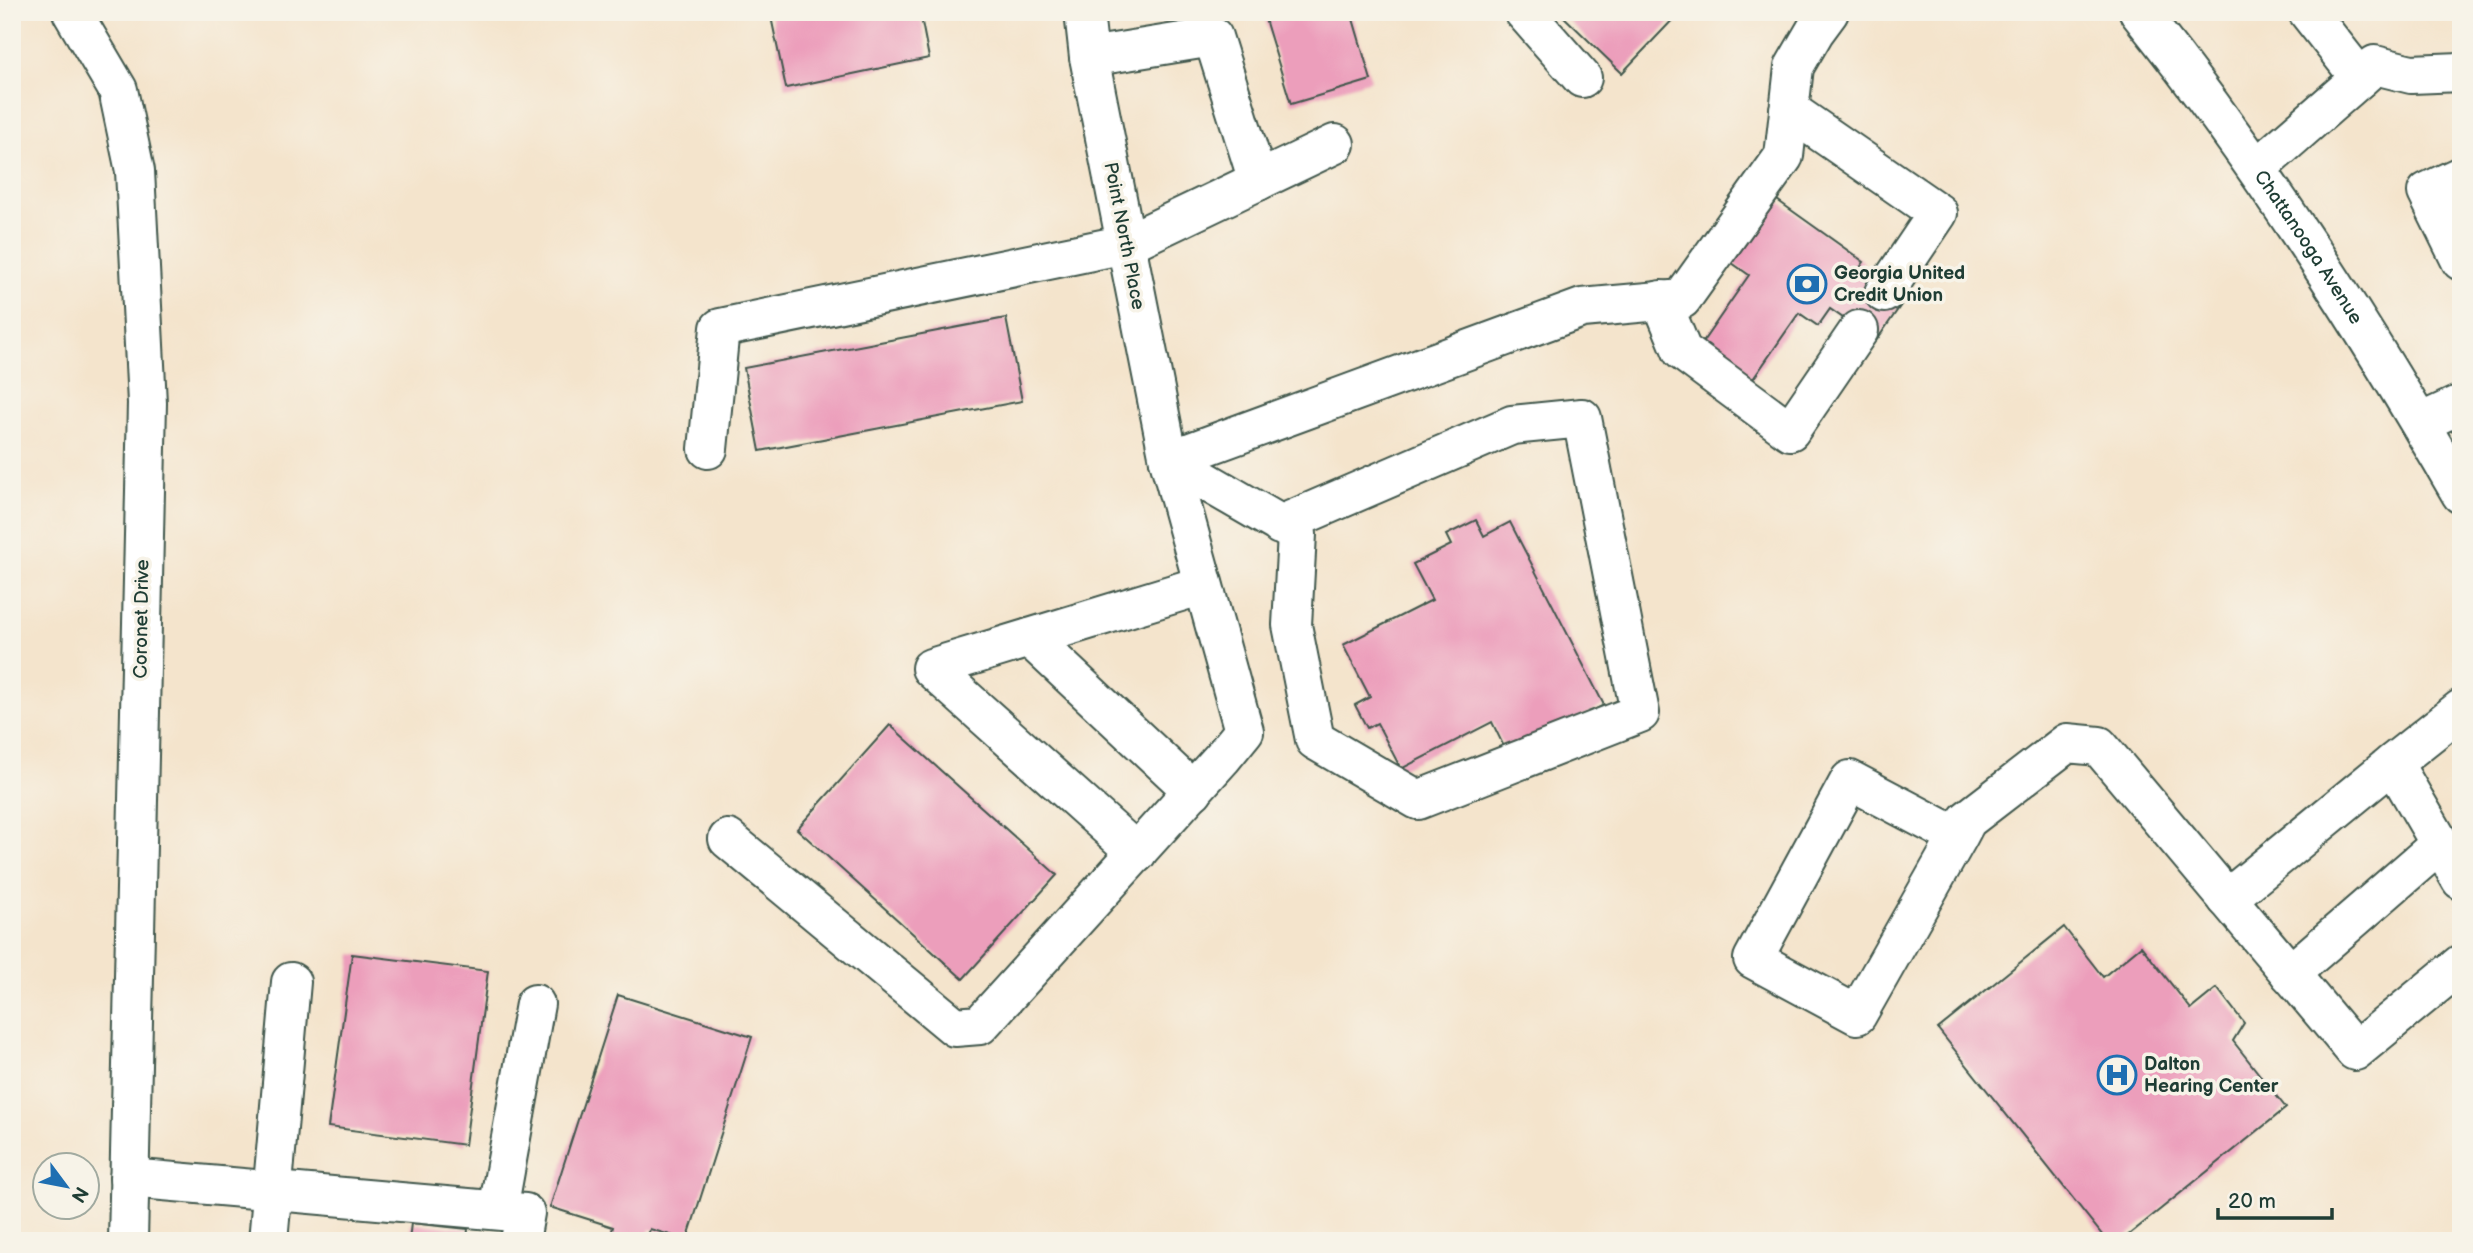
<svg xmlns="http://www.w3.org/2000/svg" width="2473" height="1253" viewBox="0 0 2473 1253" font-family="'Balsamiq Sans',sans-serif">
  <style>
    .building { fill: #ec9ebb }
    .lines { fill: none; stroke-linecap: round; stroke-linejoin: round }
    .minor-casing { stroke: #3f564b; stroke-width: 42 }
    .minor { stroke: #fff; stroke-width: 38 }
    .labels { text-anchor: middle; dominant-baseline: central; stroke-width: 7; stroke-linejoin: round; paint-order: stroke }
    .street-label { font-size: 19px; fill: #1f3d34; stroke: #f7f3e8 }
    .poi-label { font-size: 19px; font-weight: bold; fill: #1f3d34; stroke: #f7f3e8; text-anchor: start }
  </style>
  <rect width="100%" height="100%" fill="#f7f3e8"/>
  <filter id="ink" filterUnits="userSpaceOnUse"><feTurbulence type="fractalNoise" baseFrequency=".0143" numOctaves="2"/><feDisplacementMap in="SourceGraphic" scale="14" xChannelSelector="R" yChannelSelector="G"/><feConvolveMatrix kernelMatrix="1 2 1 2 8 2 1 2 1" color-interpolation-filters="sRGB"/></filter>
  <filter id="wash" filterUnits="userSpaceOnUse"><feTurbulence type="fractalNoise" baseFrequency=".00686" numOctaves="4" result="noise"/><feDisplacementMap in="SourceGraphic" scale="28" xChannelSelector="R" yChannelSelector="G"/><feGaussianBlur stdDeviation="1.57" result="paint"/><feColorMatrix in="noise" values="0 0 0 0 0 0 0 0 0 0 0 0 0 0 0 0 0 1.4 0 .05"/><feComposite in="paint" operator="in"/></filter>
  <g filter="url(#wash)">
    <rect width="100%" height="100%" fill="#f4e4cc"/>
    <g id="blocks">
      <g class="building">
        <path d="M 770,12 L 920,12 L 929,58 L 786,88 Z"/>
        <path d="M 1277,12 L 1351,12 L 1371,80 L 1291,104 L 1264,16 Z"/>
        <path d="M 1559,12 L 1680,12 L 1622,73 Z"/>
        <path d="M 1777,200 L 1864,262 L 1856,273 L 1901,305 L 1876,341 L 1830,309 L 1818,326 L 1799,313 L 1753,379 L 1702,343 L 1749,275 L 1732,263 Z"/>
        <path d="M 1006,318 L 1022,401 L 760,451 L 744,368 Z"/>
        <path d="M 1476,520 L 1484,536 L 1510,522 L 1604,705 L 1508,755 L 1492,722 L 1401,769 L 1377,723 L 1367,728 L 1355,705 L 1370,697 L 1343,645 L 1432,600 L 1413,564 L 1451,545 L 1446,535 Z"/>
        <path d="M 890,725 L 1057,875 L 963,979 L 797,829 Z"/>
        <path d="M 2064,927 L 2103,977 L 2141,946 L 2191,1009 L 2217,988 L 2244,1023 L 2233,1041 L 2286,1108 L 2121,1241 L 2107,1241 L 1938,1029 Z"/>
        <path d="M 352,954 L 488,971 L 465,1145 L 328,1127 Z"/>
        <path d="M 618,995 L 752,1037 L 687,1240 L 650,1229 L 646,1241 L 609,1241 L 613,1227 L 550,1207 Z"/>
        <path d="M 411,1223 L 468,1229 L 467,1241 L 409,1241 Z"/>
      </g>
    </g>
  </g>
  <g filter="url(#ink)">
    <use href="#blocks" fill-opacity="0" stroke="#3f564b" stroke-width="2"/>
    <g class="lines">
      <defs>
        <g id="minor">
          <path d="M 72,12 L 118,90 L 135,171 L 147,403 L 128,1241"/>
          <path d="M 1524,12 L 1582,78"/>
          <path id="s1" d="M 2139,12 C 2260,163 2364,326 2461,494"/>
          <path d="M 2308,12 L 2360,78"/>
          <path d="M 1089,57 L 1213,37 L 1258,181"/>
          <path d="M 1789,110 L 1938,213 L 1884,293"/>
          <path d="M 2257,168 L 2375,65 L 2411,74 L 2461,72"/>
          <path d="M 2461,176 L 2427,192 L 2461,261"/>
          <path d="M 1661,300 L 1682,351 L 1790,431 L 1859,330"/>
          <path d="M 2420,423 L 2461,404"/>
          <path d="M 708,449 L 720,328 L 1126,244 L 1335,144"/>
          <path d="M 1169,460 L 1297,534 L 1292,625 L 1315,740 L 1418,800 L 1640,713 L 1582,418 L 1512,425 L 1280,525"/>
          <path d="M 1169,460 L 1582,308 L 1682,299 L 1784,156 L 1794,67 L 1815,31 L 1829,12"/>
          <path d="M 1030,638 L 1193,791"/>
          <path d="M 2461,709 L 2393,763 L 2461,880"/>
          <path d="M 1958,837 L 1850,780 L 1753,959 L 1857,1015 L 1958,837 L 1967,820 L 2067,743 L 2099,746 L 2355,1051 L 2461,964"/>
          <path d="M 728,839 L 955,1027 L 980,1025 L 1222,758 L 1244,731 L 1169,460 L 1089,57 L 1084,12"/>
          <path d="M 1137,853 L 931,668 L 1203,585"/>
          <path d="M 2227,899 L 2393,763"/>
          <path d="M 2290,974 L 2440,844"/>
          <path d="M 129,1178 L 525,1213 L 520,1241"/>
          <path d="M 498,1210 L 535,1004"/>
          <path d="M 268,1241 L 291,982"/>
        </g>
      </defs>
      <use href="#minor" class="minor-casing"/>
      <use href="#minor" class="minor"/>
    </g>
  </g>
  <defs>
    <symbol id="bank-ring" viewBox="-11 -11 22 22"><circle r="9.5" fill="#f7f3e8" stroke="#1f6fb2" stroke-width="1.5"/><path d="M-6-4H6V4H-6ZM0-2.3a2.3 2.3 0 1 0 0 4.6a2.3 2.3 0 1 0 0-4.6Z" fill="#1f6fb2"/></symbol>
    <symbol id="hospital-ring" viewBox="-11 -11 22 22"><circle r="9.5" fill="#f7f3e8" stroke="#1f6fb2" stroke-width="1.5"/><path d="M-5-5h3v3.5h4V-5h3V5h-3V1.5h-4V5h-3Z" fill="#1f6fb2"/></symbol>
  </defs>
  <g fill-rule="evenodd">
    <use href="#bank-ring" x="1785" y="262" width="44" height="44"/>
    <use href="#hospital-ring" x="2095" y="1053" width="44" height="44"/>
  </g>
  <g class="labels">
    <g class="street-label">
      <text transform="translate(1124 236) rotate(79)">Point North Place</text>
      <text stroke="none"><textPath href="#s1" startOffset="290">Chattanooga Avenue</textPath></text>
      <text transform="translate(142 619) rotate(-89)">Coronet Drive</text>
    </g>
    <g class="poi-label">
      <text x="1834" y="273">Georgia United<tspan x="1834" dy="22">Credit Union</tspan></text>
      <text x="2144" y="1064">Dalton<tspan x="2144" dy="22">Hearing Center</tspan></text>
    </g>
  </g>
  <rect width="2473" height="1253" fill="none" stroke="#f7f3e8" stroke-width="42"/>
  <g transform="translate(66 1186) rotate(122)"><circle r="33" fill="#f7f3e8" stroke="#a1aaa0" stroke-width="2"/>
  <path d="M0-5L12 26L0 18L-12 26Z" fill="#1f6fb2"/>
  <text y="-10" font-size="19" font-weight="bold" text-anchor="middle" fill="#1f3d34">N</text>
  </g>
  <path d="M2218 1208v10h114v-10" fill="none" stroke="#1f3d34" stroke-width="3.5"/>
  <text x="2228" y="1208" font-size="21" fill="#1f3d34" stroke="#f7f3e8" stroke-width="5" paint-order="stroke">20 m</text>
</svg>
